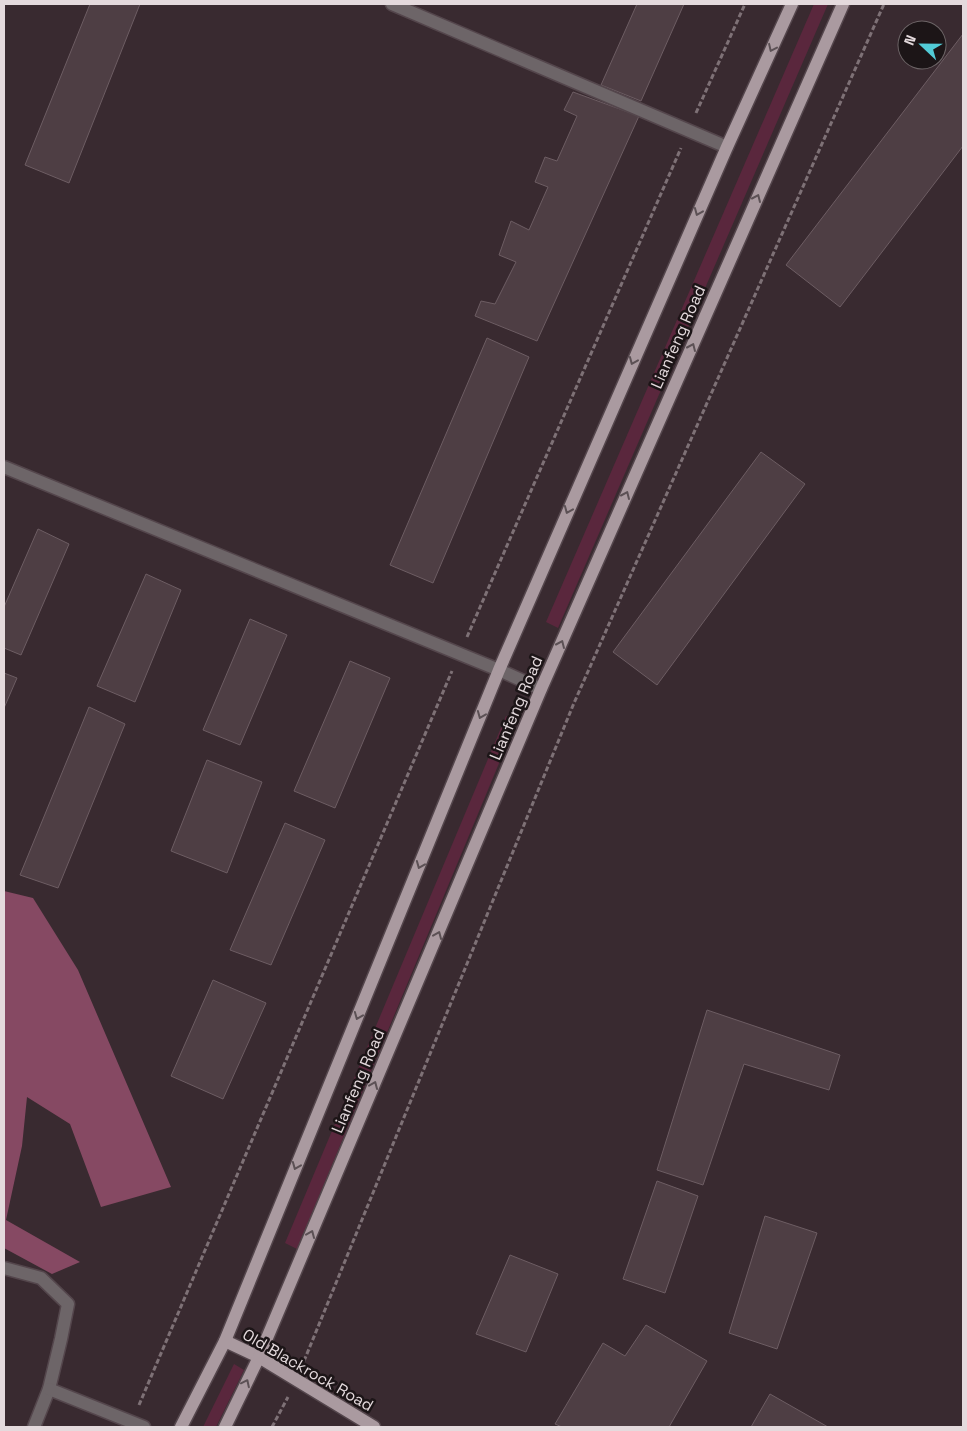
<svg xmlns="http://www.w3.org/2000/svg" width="967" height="1431" viewBox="0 0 967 1431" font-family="'Space Grotesk',sans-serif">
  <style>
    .green { fill: #5a273d }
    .forest { fill: #864963 }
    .building { fill: #4e3e44; stroke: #6d5d63 }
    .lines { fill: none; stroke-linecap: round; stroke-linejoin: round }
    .minor-casing { stroke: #54464c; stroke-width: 15 }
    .major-casing { stroke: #54464c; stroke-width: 15 }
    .path { stroke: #7e7176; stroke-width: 3; stroke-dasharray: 5 2.5; stroke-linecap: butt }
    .minor { stroke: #6d6568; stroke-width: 12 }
    .major { stroke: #aa9aa0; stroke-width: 12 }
    .oneway { stroke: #5c5155 }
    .labels { text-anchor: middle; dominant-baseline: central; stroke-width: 5; stroke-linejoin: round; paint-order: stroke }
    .street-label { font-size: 16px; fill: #e4dadd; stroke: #1c1517 }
  </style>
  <rect width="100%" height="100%" fill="#392a30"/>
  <g class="green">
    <path d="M 814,4 L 828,4 L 558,628 L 546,622 Z"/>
    <path d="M 506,716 L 517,720 L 297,1249 L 285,1243 Z"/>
    <path d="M 234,1364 L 244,1370 L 216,1427 L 203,1427 Z"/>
  </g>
  <path class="forest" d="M 4,891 L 33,898 L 78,970 L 171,1187 L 101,1207 L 70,1124 L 27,1097 L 22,1146 L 6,1220 L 80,1262 L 52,1274 L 4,1248 Z"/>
  <g class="building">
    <path d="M 90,4 L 140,4 L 69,183 L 25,165 Z"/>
    <path d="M 637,4 L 684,4 L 641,101 L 601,85 Z"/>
    <path d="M 963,34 L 963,146 L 840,307 L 786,265 Z"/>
    <path d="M 573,92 L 639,116 L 537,341 L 475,316 L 481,301 L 495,304 L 516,262 L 499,255 L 511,221 L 529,230 L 548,187 L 535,182 L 545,157 L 557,161 L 577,116 L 564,110 Z"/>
    <path d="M 487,338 L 529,357 L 433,583 L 390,565 Z"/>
    <path d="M 761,452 L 805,484 L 657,685 L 613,652 Z"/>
    <path d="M 38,529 L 69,544 L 21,655 L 4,648 L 4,607 Z"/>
    <path d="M 146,574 L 181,590 L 135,702 L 97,686 Z"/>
    <path d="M 250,619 L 287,635 L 240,745 L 203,730 Z"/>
    <path d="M 350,661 L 390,678 L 335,808 L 294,791 Z"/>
    <path d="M 4,673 L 17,678 L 4,708 Z"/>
    <path d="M 89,707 L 125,724 L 58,888 L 20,875 Z"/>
    <path d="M 207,760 L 262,782 L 227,873 L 171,851 Z"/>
    <path d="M 285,823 L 325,840 L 271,965 L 230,950 Z"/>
    <path d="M 213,980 L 266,1003 L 223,1099 L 171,1076 Z"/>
    <path d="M 707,1010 L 840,1055 L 829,1090 L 744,1064 L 703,1185 L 657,1170 Z"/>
    <path d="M 657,1181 L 698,1196 L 665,1293 L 623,1279 Z"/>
    <path d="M 765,1216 L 817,1233 L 777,1349 L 729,1333 Z"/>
    <path d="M 510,1255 L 558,1274 L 526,1352 L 476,1334 Z"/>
    <path d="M 646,1325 L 707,1361 L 669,1427 L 562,1427 L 555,1424 L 603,1343 L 625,1356 Z"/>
    <path d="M 770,1394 L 828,1427 L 751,1427 Z"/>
  </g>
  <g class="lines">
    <defs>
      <g id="minor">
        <path d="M 392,4 L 727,147"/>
        <path d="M 4,467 L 499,670 L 541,689"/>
        <path d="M 4,1268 L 41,1278 L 68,1304 L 61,1339 L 49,1389 L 34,1427"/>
        <path d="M 49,1389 L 144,1427"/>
      </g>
      <g id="major">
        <path d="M 225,1341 L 259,1357 L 374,1427"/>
        <path d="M 181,1427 L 225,1341 L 499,670 L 727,147 L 792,4"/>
        <path d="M 225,1427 L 259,1357 L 541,689 L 843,4"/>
      </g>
    </defs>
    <use href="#minor" class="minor-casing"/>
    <use href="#major" class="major-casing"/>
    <g class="path">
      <path d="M 696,113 L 745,4"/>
      <path d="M 467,637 L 681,148"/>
      <path d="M 304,1361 L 574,703 L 884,4"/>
      <path d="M 139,1405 L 452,671"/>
      <path d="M 272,1427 L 288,1397"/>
    </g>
    <use href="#minor" class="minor"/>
    <use href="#major" class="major"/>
  </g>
  <defs><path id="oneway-chevron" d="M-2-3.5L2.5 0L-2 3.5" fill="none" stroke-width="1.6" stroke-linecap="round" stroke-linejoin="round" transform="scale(1.25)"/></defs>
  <g class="oneway">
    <use href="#oneway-chevron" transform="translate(772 48) rotate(115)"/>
    <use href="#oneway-chevron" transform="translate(757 198) rotate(-66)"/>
    <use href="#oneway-chevron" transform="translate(698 212) rotate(113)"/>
    <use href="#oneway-chevron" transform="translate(692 347) rotate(-66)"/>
    <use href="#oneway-chevron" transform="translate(633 361) rotate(113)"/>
    <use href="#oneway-chevron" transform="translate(626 495) rotate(-66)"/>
    <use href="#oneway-chevron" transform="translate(568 510) rotate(113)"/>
    <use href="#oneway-chevron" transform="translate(561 644) rotate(-66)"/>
    <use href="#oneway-chevron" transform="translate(481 715) rotate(112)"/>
    <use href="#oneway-chevron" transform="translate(420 865) rotate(112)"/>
    <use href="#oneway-chevron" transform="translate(438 935) rotate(-67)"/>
    <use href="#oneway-chevron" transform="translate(358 1016) rotate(112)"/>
    <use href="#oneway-chevron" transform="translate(374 1085) rotate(-67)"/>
    <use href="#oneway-chevron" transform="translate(296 1166) rotate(112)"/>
    <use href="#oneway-chevron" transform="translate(311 1234) rotate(-67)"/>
    <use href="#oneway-chevron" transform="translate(246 1383) rotate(-64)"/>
  </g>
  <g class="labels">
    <g class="street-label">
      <text transform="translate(678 337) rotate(-66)">Lianfeng Road</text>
      <text transform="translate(516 708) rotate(-67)">Lianfeng Road</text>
      <text transform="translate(358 1081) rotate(-67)">Lianfeng Road</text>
      <text transform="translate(308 1370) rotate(30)">Old Blackrock Road</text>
    </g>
  </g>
  <rect width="967" height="1431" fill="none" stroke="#e4dadd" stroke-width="10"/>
  <g transform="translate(922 45) rotate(292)"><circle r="24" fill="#1c1517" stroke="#6c6466"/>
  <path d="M0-4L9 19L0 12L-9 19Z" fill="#52cbd7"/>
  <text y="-8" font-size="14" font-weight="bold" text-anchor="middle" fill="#e4dadd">N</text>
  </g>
</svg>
